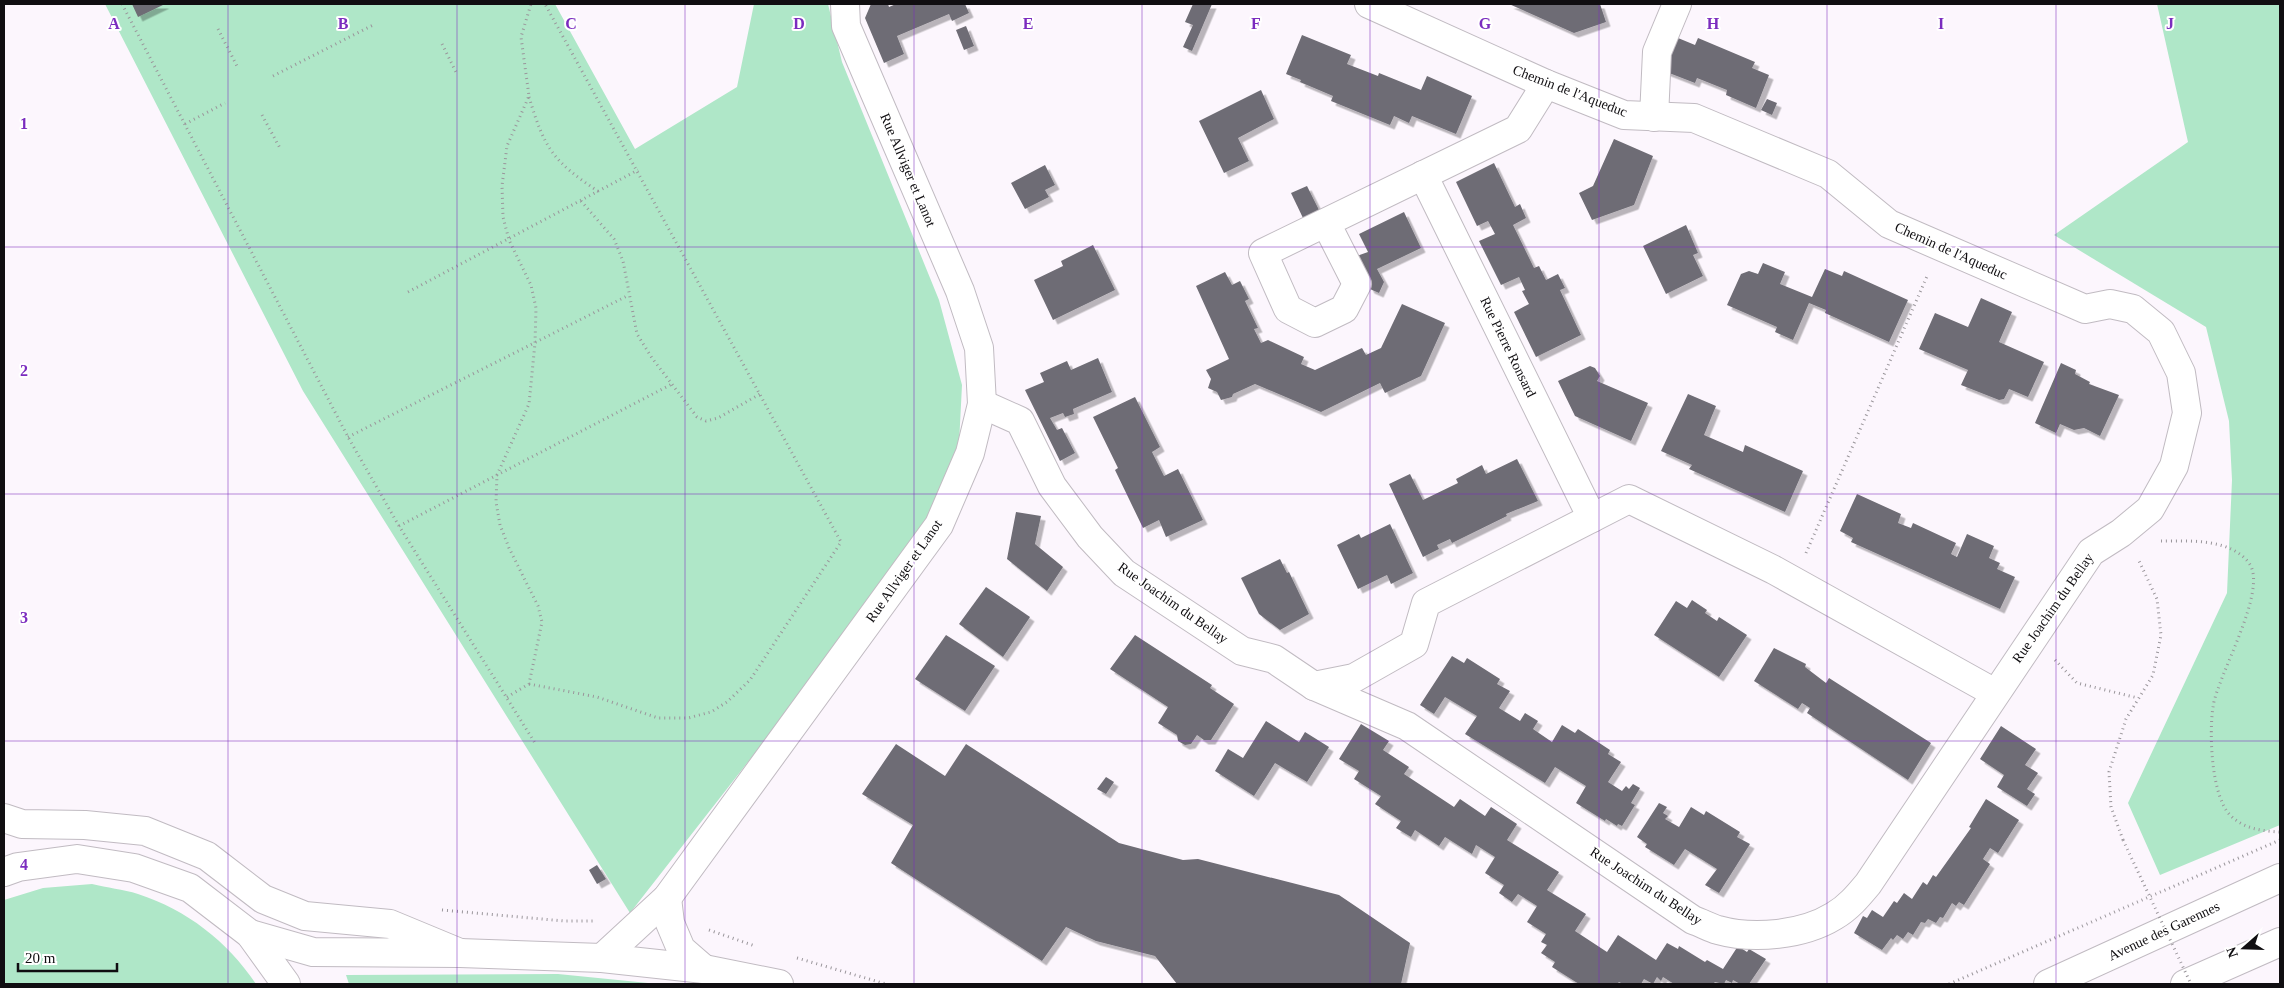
<svg xmlns="http://www.w3.org/2000/svg" width="2284" height="988" viewBox="0 0 2284 988" font-family="'Times New Roman',serif">
  <style>
    .green { fill: #afe7c8 }
    .building { fill: #6e6c74; filter: url(#shadow) }
    .lines { fill: none; stroke-linecap: round; stroke-linejoin: round }
    .minor-casing { stroke: #c1bbc2; stroke-width: 30 }
    .major-casing { stroke: #c1bbc2; stroke-width: 30 }
    .path { stroke: #9a969b; stroke-width: 3; stroke-dasharray: 1 4; stroke-linecap: butt }
    .minor { stroke: #fff; stroke-width: 28 }
    .major { stroke: #fff; stroke-width: 28 }
    .path-bridge { stroke: #9a969b; stroke-width: 3; stroke-dasharray: 1 4; stroke-linecap: butt }
    .grid { fill: none; stroke: #7b2cbf; stroke-width: 1; stroke-opacity: 0.55 }
    .labels { text-anchor: middle; dominant-baseline: central; stroke-width: 4; stroke-linejoin: round; paint-order: stroke }
    .street-label { font-size: 14px; fill: #100e11; stroke: #fff }
    .grid-label { font-size: 16px; text-anchor: middle; font-weight: bold; fill: #7b2cbf; stroke: #fff; stroke-width: 4; stroke-linejoin: round; paint-order: stroke }
  </style>
  <defs>
    <filter id="shadow"><feDropShadow dx="4.5" dy="4.5" stdDeviation="0" flood-color="#0004"/></filter>
  </defs>
  <rect width="100%" height="100%" fill="#fcf6fd"/>
  <g class="green">
    <path d="M 105,4 L 555,4 L 635,149 L 737,87 L 754,4 L 828,4 L 842,62 L 939,300 L 962,385 L 959,444 L 933,514 L 801,694 L 630,913 L 303,391 Z"/>
    <path d="M 2157,4 L 2280,4 L 2280,825 L 2160,875 L 2128,803 L 2227,593 L 2232,480 L 2229,421 L 2206,327 L 2054,235 L 2188,142 Z"/>
    <path d="M 92,884 C 107,888 123,889 138,894 C 187,910 227,941 256,984 L 4,984 L 4,900 L 43,888 Z"/>
    <path d="M 558,974 L 658,984 L 349,984 L 346,975 Z"/>
  </g>
  <g class="building">
    <path d="M 132,4 L 165,4 L 138,17 Z"/>
    <path d="M 871,4 L 888,4 L 889,7 L 896,4 L 965,4 L 969,13 L 952,21 L 949,14 L 897,36 L 904,54 L 884,63 L 865,18 Z"/>
    <path d="M 1193,4 L 1212,4 L 1192,51 L 1183,47 L 1193,25 L 1185,22 Z"/>
    <path d="M 1509,4 L 1600,4 L 1606,22 L 1574,33 Z"/>
    <path d="M 966,26 L 974,46 L 964,50 L 956,30 Z"/>
    <path d="M 1302,35 L 1351,55 L 1347,64 L 1378,76 L 1379,73 L 1421,90 L 1427,76 L 1472,96 L 1456,134 L 1412,116 L 1409,123 L 1394,116 L 1390,125 L 1331,101 L 1333,96 L 1300,82 L 1301,80 L 1286,74 Z"/>
    <path d="M 1678,38 L 1695,45 L 1698,38 L 1755,62 L 1752,68 L 1769,75 L 1756,108 L 1726,95 L 1727,90 L 1697,78 L 1695,83 L 1664,71 Z"/>
    <path d="M 1261,90 L 1274,119 L 1238,138 L 1249,161 L 1224,173 L 1199,121 Z"/>
    <path d="M 1767,99 L 1777,103 L 1772,115 L 1761,110 Z"/>
    <path d="M 1614,139 L 1653,156 L 1634,205 L 1592,220 L 1579,193 L 1593,186 Z"/>
    <path d="M 1494,163 L 1515,207 L 1520,204 L 1526,218 L 1513,225 L 1534,268 L 1539,266 L 1546,280 L 1558,274 L 1565,288 L 1560,290 L 1581,335 L 1536,357 L 1514,312 L 1529,304 L 1522,291 L 1525,290 L 1519,277 L 1501,285 L 1479,241 L 1495,234 L 1488,221 L 1477,226 L 1456,182 Z"/>
    <path d="M 1045,165 L 1055,185 L 1045,190 L 1049,197 L 1025,209 L 1011,183 Z"/>
    <path d="M 1307,186 L 1319,210 L 1303,218 L 1291,193 Z"/>
    <path d="M 1404,212 L 1421,248 L 1377,269 L 1384,282 L 1379,293 L 1370,289 L 1354,257 L 1368,252 L 1359,234 Z"/>
    <path d="M 1686,225 L 1698,253 L 1693,255 L 1703,276 L 1666,294 L 1643,246 Z"/>
    <path d="M 1093,245 L 1115,290 L 1053,320 L 1034,280 L 1063,266 L 1061,261 Z"/>
    <path d="M 1763,263 L 1785,272 L 1780,284 L 1812,297 L 1825,269 L 1842,276 L 1844,271 L 1908,300 L 1889,342 L 1825,313 L 1826,310 L 1809,303 L 1793,340 L 1775,332 L 1777,327 L 1727,305 L 1741,274 L 1749,271 L 1758,274 Z"/>
    <path d="M 1225,272 L 1232,285 L 1240,281 L 1249,299 L 1245,301 L 1258,328 L 1254,329 L 1261,343 L 1268,340 L 1304,357 L 1301,364 L 1315,370 L 1362,348 L 1366,355 L 1381,348 L 1402,304 L 1445,323 L 1421,376 L 1385,393 L 1380,383 L 1321,412 L 1255,384 L 1233,394 L 1232,397 L 1221,400 L 1217,392 L 1208,388 L 1211,379 L 1206,370 L 1229,359 L 1196,286 Z"/>
    <path d="M 1981,298 L 2012,312 L 1999,342 L 2044,362 L 2028,397 L 2009,389 L 2004,399 L 1999,400 L 1961,385 L 1968,370 L 1919,349 L 1935,313 L 1968,327 Z"/>
    <path d="M 1098,358 L 1112,392 L 1073,409 L 1074,414 L 1065,417 L 1063,413 L 1050,418 L 1057,430 L 1062,428 L 1075,453 L 1060,461 L 1025,390 L 1044,382 L 1040,373 L 1067,361 L 1071,370 Z"/>
    <path d="M 2061,363 L 2076,370 L 2075,374 L 2090,382 L 2089,384 L 2119,395 L 2100,436 L 2084,428 L 2074,430 L 2060,424 L 2056,433 L 2035,423 Z"/>
    <path d="M 1590,366 L 1595,368 L 1600,376 L 1597,381 L 1648,403 L 1631,441 L 1575,416 L 1558,381 Z"/>
    <path d="M 1688,394 L 1716,406 L 1704,435 L 1743,452 L 1745,445 L 1803,471 L 1785,512 L 1689,469 L 1692,465 L 1661,451 Z"/>
    <path d="M 1135,397 L 1160,447 L 1152,452 L 1164,476 L 1178,469 L 1203,520 L 1166,537 L 1159,520 L 1143,528 L 1115,470 L 1118,468 L 1093,417 Z"/>
    <path d="M 1517,459 L 1538,501 L 1506,514 L 1507,516 L 1452,543 L 1450,539 L 1437,545 L 1439,549 L 1423,557 L 1389,484 L 1410,474 L 1423,500 L 1458,483 L 1456,479 L 1482,465 L 1486,474 Z"/>
    <path d="M 1857,494 L 1901,514 L 1898,523 L 1911,528 L 1913,523 L 1956,543 L 1951,554 L 1957,557 L 1967,534 L 1994,546 L 1989,558 L 2000,563 L 1997,569 L 2015,577 L 2000,609 L 1851,542 L 1853,538 L 1840,531 Z"/>
    <path d="M 1016,512 L 1041,516 L 1035,544 L 1063,567 L 1047,591 L 1007,559 Z"/>
    <path d="M 1390,524 L 1413,573 L 1391,584 L 1387,575 L 1358,589 L 1337,545 L 1359,534 L 1361,538 Z"/>
    <path d="M 1280,559 L 1287,573 L 1289,572 L 1309,614 L 1280,630 L 1259,614 L 1241,578 Z"/>
    <path d="M 986,587 L 1030,617 L 1003,657 L 959,624 Z"/>
    <path d="M 1692,600 L 1707,610 L 1705,613 L 1717,621 L 1719,617 L 1747,635 L 1719,677 L 1654,635 L 1676,601 L 1687,608 Z"/>
    <path d="M 946,635 L 995,666 L 965,711 L 915,679 Z"/>
    <path d="M 1135,635 L 1212,685 L 1210,688 L 1234,704 L 1211,740 L 1204,740 L 1197,735 L 1191,744 L 1185,745 L 1178,741 L 1177,735 L 1158,723 L 1168,707 L 1110,669 Z"/>
    <path d="M 1774,648 L 1806,664 L 1805,667 L 1826,683 L 1829,678 L 1931,743 L 1908,780 L 1807,713 L 1810,708 L 1802,703 L 1798,709 L 1754,681 Z"/>
    <path d="M 1452,656 L 1464,663 L 1467,658 L 1500,679 L 1497,684 L 1510,691 L 1499,708 L 1520,721 L 1525,713 L 1538,721 L 1533,729 L 1552,742 L 1562,725 L 1575,733 L 1578,729 L 1610,750 L 1608,754 L 1621,762 L 1608,782 L 1622,791 L 1626,786 L 1629,789 L 1633,784 L 1640,788 L 1631,803 L 1635,805 L 1622,826 L 1618,824 L 1617,826 L 1606,819 L 1605,821 L 1576,803 L 1586,786 L 1555,767 L 1545,783 L 1465,734 L 1477,716 L 1445,697 L 1434,714 L 1420,705 Z"/>
    <path d="M 1266,721 L 1299,742 L 1305,732 L 1329,747 L 1307,782 L 1275,763 L 1254,796 L 1215,771 L 1228,749 L 1243,758 Z"/>
    <path d="M 1361,724 L 1389,741 L 1383,750 L 1409,767 L 1404,774 L 1454,807 L 1460,799 L 1485,816 L 1491,807 L 1517,824 L 1507,840 L 1559,872 L 1547,890 L 1586,914 L 1575,931 L 1607,952 L 1618,935 L 1656,960 L 1667,943 L 1678,949 L 1679,946 L 1705,962 L 1707,960 L 1723,969 L 1738,946 L 1747,952 L 1749,949 L 1766,959 L 1749,984 L 1740,984 L 1733,980 L 1732,983 L 1726,980 L 1724,984 L 1715,982 L 1713,984 L 1674,984 L 1663,977 L 1661,981 L 1657,977 L 1653,984 L 1644,979 L 1641,984 L 1623,984 L 1619,982 L 1617,984 L 1579,984 L 1552,967 L 1555,962 L 1541,953 L 1547,945 L 1541,942 L 1546,934 L 1527,922 L 1537,906 L 1518,894 L 1512,902 L 1499,893 L 1504,885 L 1485,873 L 1495,857 L 1476,845 L 1472,854 L 1445,837 L 1439,846 L 1415,830 L 1411,837 L 1396,828 L 1401,821 L 1375,804 L 1381,796 L 1354,779 L 1359,771 L 1339,759 Z"/>
    <path d="M 2001,726 L 2036,749 L 2025,765 L 2038,773 L 2027,789 L 2035,794 L 2027,806 L 1997,787 L 2004,775 L 1980,759 Z"/>
    <path d="M 896,744 L 945,776 L 966,744 L 1119,843 L 1183,860 L 1198,859 L 1339,895 L 1410,943 L 1401,984 L 1177,984 L 1155,956 L 1096,941 L 1066,927 L 1042,961 L 891,863 L 913,825 L 862,794 Z"/>
    <path d="M 1106,777 L 1114,782 L 1106,794 L 1097,789 Z"/>
    <path d="M 1986,799 L 2019,820 L 1998,853 L 1990,848 L 1983,859 L 1990,864 L 1964,905 L 1959,902 L 1956,906 L 1952,903 L 1943,918 L 1940,917 L 1936,923 L 1928,919 L 1925,923 L 1921,922 L 1913,935 L 1908,932 L 1903,939 L 1897,935 L 1893,940 L 1891,938 L 1882,950 L 1854,933 L 1863,916 L 1867,918 L 1872,910 L 1883,917 L 1894,901 L 1897,903 L 1904,893 L 1912,899 L 1923,882 L 1927,885 L 1933,875 L 1936,877 L 1971,828 L 1969,827 Z"/>
    <path d="M 1659,803 L 1667,807 L 1663,813 L 1668,816 L 1665,819 L 1679,827 L 1691,807 L 1704,815 L 1706,811 L 1740,832 L 1737,837 L 1750,844 L 1719,893 L 1705,885 L 1717,869 L 1685,849 L 1674,865 L 1645,847 L 1647,844 L 1637,837 Z"/>
    <path d="M 597,865 L 606,879 L 597,884 L 589,870 Z"/>
  </g>
  <g class="lines">
    <defs>
      <g id="minor">
        <path d="M 1654,117 L 1657,52 L 1677,4"/>
        <path d="M 1423,175 L 1592,518"/>
        <path d="M 1326,223 L 1357,284 L 1344,309 L 1315,323 L 1288,309 L 1263,253 L 1518,129 L 1546,84"/>
        <path d="M 982,404 L 1020,421 L 1052,486 L 1090,537 L 1124,573 L 1242,651 L 1274,659 L 1314,686 L 1407,726 L 1693,920 C 1702,923 1710,928 1718,930 C 1754,940 1803,935 1834,916 C 1848,908 1858,896 1868,884 L 2091,552 L 2121,533 L 2150,509 L 2174,466 L 2187,413 L 2181,373 L 2161,332 L 2133,309 L 2110,304 L 2085,309 L 1889,224 L 1828,174 L 1694,118 L 1624,115 L 1546,84 L 1369,4"/>
        <path d="M 1314,686 L 1354,678 L 1414,644 L 1426,603 L 1629,499 L 1774,570 L 1995,693"/>
        <path d="M 4,818 L 22,824 L 85,825 L 145,831 L 207,856 L 263,899 L 305,916 L 390,924 L 460,953"/>
        <path d="M 667,898 L 670,923 L 681,949 L 704,969"/>
        <path d="M 602,958 L 667,898 L 939,525 L 970,453 L 982,404 L 979,348 L 960,291 L 846,26 L 845,4"/>
      </g>
      <g id="major">
        <path d="M 4,872 L 18,867 L 77,859 L 134,868 L 190,888 L 250,934 L 286,984"/>
        <path d="M 250,934 L 313,952 L 460,953 L 602,958 L 704,969 L 779,984"/>
        <path d="M 2048,984 L 2280,878"/>
        <path d="M 2185,984 L 2280,942"/>
      </g>
    </defs>
    <use href="#minor" class="minor-casing"/>
    <use href="#major" class="major-casing"/>
    <g class="path">
      <path d="M 122,4 L 348,437 L 399,526 L 535,743"/>
      <path d="M 218,29 L 237,66"/>
      <path d="M 442,44 L 456,72"/>
      <path d="M 273,76 L 375,24"/>
      <path d="M 529,97 C 545,150 553,161 599,192"/>
      <path d="M 262,115 L 281,150"/>
      <path d="M 185,124 L 225,103"/>
      <path d="M 581,201 L 614,239 L 623,261 L 637,334 L 652,358 L 697,417 L 706,421 L 718,418 L 760,394"/>
      <path d="M 408,292 L 638,170"/>
      <path d="M 348,437 L 629,295"/>
      <path d="M 399,526 L 672,384"/>
      <path d="M 2161,541 C 2189,541 2230,538 2249,563 C 2269,590 2217,676 2213,707 C 2209,733 2211,797 2231,816 C 2244,829 2263,831 2280,832"/>
      <path d="M 1806,553 L 1928,274"/>
      <path d="M 2055,660 L 2077,683 L 2138,698"/>
      <path d="M 529,684 L 597,697 L 658,718 L 688,718 L 711,712 L 727,702 L 750,680 L 841,542 L 545,4"/>
      <path d="M 507,697 L 529,684 L 542,622 L 538,606 L 509,548 L 500,525 L 496,502 L 497,475 L 529,404 L 535,343 L 536,308 L 531,285 L 509,240 L 503,217 L 502,186 L 507,146 L 529,96 L 521,37 L 531,4"/>
      <path d="M 2123,840 L 2111,807 L 2109,772 L 2126,719 L 2153,675 L 2161,635 L 2157,599 L 2138,559"/>
      <path d="M 442,910 L 564,921 L 596,921"/>
      <path d="M 709,930 L 755,946"/>
      <path d="M 797,958 L 886,984"/>
      <path d="M 1949,984 L 2280,840"/>
    </g>
    <use href="#minor" class="minor"/>
    <use href="#major" class="major"/>
    <path class="path-bridge" d="M 2123,840 L 2191,984"/>
  </g>
  <path class="grid" d="M 228,4 L 228,984M 457,4 L 457,984M 685,4 L 685,984M 914,4 L 914,984M 1142,4 L 1142,984M 1370,4 L 1370,984M 1599,4 L 1599,984M 1827,4 L 1827,984M 2056,4 L 2056,984M 4,247 L 2280,247M 4,494 L 2280,494M 4,741 L 2280,741"/>
  <g class="labels">
    <g class="street-label">
      <text transform="translate(1570 91) rotate(21)">Chemin de l'Aqueduc</text>
      <text transform="translate(908 170) rotate(67)">Rue Allviger et Lanot</text>
      <text transform="translate(1951 251) rotate(24)">Chemin de l'Aqueduc</text>
      <text transform="translate(1508 347) rotate(64)">Rue Pierre Ronsard</text>
      <text transform="translate(904 571) rotate(-55)">Rue Allviger et Lanot</text>
      <text transform="translate(1173 603) rotate(35)">Rue Joachim du Bellay</text>
      <text transform="translate(2053 608) rotate(-55)">Rue Joachim du Bellay</text>
      <text transform="translate(1646 886) rotate(33)">Rue Joachim du Bellay</text>
      <text transform="translate(2164 931) rotate(-25)">Avenue des Garennes</text>
    </g>
  </g>
  <g class="grid-label">
    <text x="114" y="29">A</text>
    <text x="343" y="29">B</text>
    <text x="571" y="29">C</text>
    <text x="799" y="29">D</text>
    <text x="1028" y="29">E</text>
    <text x="1256" y="29">F</text>
    <text x="1485" y="29">G</text>
    <text x="1713" y="29">H</text>
    <text x="1941" y="29">I</text>
    <text x="2170" y="29">J</text>
    <text x="24" y="129">1</text>
    <text x="24" y="376">2</text>
    <text x="24" y="623">3</text>
    <text x="24" y="870">4</text>
  </g>
  <rect width="2284" height="988" fill="none" stroke="#100e11" stroke-width="10"/>
  <g transform="translate(2244 948) rotate(250)" stroke="#ffffff" stroke-width="4" paint-order="stroke">
  <path d="M0-4L9 19L0 12L-9 19Z" fill="#100e11"/>
  <text y="-8" font-size="14" font-weight="bold" text-anchor="middle" fill="#100e11">N</text>
  </g>
  <path d="M18 963v8h99v-8" fill="none" stroke="#100e11" stroke-width="2.5"/>
  <text x="25" y="963" font-size="15" fill="#100e11" stroke="#ffffff" stroke-width="4" paint-order="stroke">20 m</text>
</svg>
